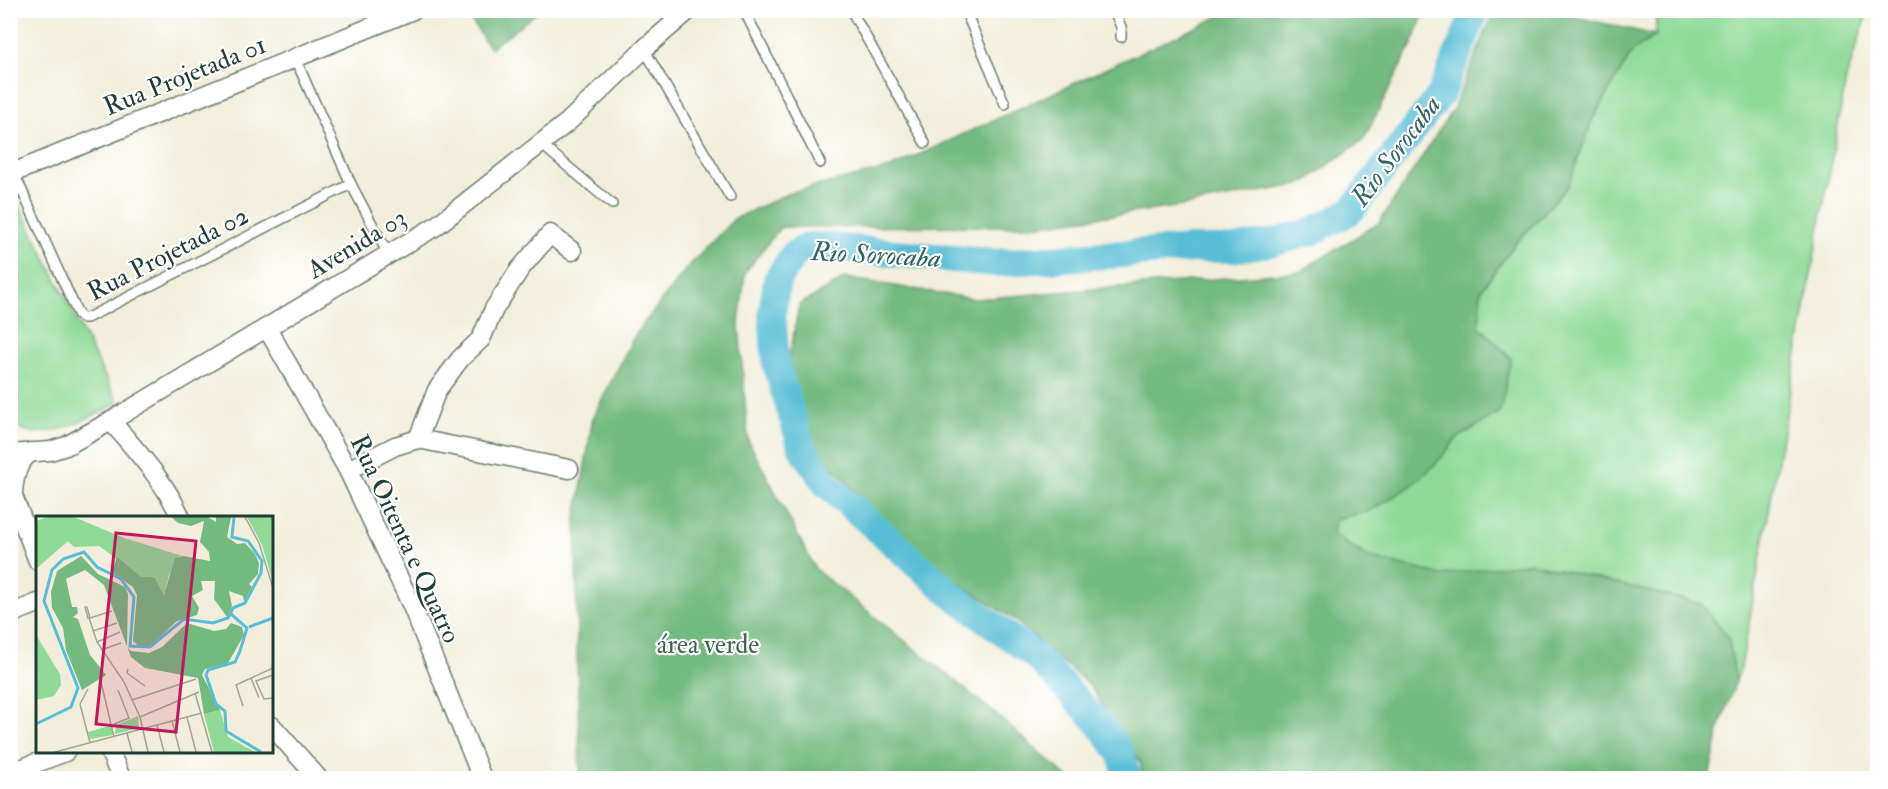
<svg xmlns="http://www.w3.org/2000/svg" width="1888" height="789" viewBox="0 0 1888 789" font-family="'IM FELL Double Pica',serif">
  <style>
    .green { fill: #8fda96; stroke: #578c65; stroke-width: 1.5 }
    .forest { fill: #73ba7f; stroke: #497c5a; stroke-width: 1.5 }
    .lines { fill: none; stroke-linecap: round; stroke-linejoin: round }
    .river { stroke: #58bed6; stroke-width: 28 }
    .lane-casing { stroke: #697b6e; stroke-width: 12 }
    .street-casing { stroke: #697b6e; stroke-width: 21 }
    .lane { stroke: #fff; stroke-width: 9 }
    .street { stroke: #fff; stroke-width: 18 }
    .labels { text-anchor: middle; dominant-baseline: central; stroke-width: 4.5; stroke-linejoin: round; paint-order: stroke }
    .street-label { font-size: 26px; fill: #1f3d34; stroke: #fff }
    .park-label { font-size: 26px; fill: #3b644c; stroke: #fff }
    .water-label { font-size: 27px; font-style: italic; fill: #306465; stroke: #fff }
    .inset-river { fill: none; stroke: #58bed6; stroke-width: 3 }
    .inset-road { fill: none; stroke: #9ea798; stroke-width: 1.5 }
    .view { fill: #c2185b; fill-opacity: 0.15; stroke: #c2185b; stroke-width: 3 }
    .inset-edge { fill: none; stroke: #1f3d34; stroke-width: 3 }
  </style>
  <rect width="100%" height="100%" fill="#fff"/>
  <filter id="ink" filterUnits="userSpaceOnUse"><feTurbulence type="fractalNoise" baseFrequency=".0167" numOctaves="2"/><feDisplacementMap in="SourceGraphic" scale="12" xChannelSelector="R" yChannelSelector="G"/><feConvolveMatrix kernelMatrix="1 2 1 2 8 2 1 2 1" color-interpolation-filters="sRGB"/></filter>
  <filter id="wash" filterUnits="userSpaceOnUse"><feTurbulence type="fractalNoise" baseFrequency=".008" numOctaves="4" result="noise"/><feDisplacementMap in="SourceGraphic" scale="24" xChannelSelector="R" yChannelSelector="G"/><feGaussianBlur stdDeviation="1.35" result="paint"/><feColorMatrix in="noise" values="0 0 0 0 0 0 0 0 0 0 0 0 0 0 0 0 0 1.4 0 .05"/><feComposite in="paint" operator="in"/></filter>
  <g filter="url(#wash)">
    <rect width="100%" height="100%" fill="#f2eedb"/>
    <g class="green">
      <path d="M 1656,11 L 1868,11 L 1846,79 L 1741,667 L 1736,681 L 1728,637 L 1701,604 L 1531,563 L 1441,575 L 1368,557 L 1333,535 L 1335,519 L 1370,511 L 1411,486 L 1435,465 L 1456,439 L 1500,411 L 1511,358 L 1479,326 L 1481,290 L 1515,244 L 1568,186 L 1592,120 L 1632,52 L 1656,35 Z"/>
      <path d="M 10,187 L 118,403 C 97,414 51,439 28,431 C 22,430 16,426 11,423 Z"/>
    </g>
    <g class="forest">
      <path d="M 465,11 L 539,11 L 490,49 Z"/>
      <path d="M 1231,11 L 1424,11 L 1416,36 L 1364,139 L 1302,184 L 1183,206 L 1031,226 L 781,227 L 745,272 L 739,325 L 748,440 L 816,570 L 979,700 L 1069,778 L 580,778 L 577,653 L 576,518 L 593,417 L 635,335 L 686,269 L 734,219 L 789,193 L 890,168 Z"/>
      <path d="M 1494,11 L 1549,11 L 1656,35 L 1632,52 L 1592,120 L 1568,186 L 1515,244 L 1481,290 L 1479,326 L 1511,358 L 1500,412 L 1456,439 L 1435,465 L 1411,486 L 1370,511 L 1335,519 L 1333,535 L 1368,557 L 1441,575 L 1531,563 L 1701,604 L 1728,637 L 1736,681 L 1720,726 L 1709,778 L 1143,778 L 1140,762 L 1090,686 L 1016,621 L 959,583 L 887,524 L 812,446 L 789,360 L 799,305 L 845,278 L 975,299 L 1299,272 L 1379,223 L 1453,109 Z"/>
    </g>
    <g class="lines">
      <path class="river" d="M 1128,778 L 1120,752 L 1097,721 L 1037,657 L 952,595 L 827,485 L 802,448 L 776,364 L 772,314 L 777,280 L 794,254 L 809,246 L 825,246 L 995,263 L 1191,249 L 1233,249 L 1275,242 L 1313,231 L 1351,211 L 1441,94 L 1476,10"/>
    </g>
  </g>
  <g filter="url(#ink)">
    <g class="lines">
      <defs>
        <g id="lane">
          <path d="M 744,10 L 820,163"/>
          <path d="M 851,10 L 925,143"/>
          <path d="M 965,10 L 1005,104"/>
          <path d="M 1114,10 L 1121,27 L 1121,37"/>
          <path d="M 644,49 L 730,197"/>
          <path d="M 295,58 L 351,184 L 388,254"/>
          <path d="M 541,144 L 612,204"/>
          <path d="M 14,173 L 78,314 L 82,318 L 87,318 L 351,184"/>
        </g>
        <g id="street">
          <path d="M 10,174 L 413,10"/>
          <path d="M 267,328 L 348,470 L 412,606 L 482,778"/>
          <path d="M 111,421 C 137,452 165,481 181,518"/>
          <path d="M 418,439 L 437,390 L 460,359 L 481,339 L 494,309 L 520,269 L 550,234 L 572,251"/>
          <path d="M 10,454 L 50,451 L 66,446 L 111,421 L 436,226 L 568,122 L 644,49 L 689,10"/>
          <path d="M 348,470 L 395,446 L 418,439 L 569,469"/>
          <path d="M 10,488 L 38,561"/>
          <path d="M 13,494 C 14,477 17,462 31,452"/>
          <path d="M 10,614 L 38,603"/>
          <path d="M 272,726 L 318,778"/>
          <path d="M 110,752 L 121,778"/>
          <path d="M 10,773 L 65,752"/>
        </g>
      </defs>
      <use href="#lane" class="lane-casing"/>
      <use href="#street" class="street-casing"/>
      <use href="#lane" class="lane"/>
      <use href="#street" class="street"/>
    </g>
  </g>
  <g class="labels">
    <g class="street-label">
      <text transform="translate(185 76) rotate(-22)">Rua Projetada 01</text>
      <text transform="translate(357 244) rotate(-31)">Avenida 03</text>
      <text transform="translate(168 254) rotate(-27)">Rua Projetada 02</text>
      <text transform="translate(405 539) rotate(65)">Rua Oitenta e Quatro</text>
    </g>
    <g class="park-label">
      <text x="708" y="645">área verde</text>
    </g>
    <g class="water-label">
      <text transform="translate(1396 151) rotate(-53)">Rio Sorocaba</text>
      <text transform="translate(876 255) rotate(3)">Rio Sorocaba</text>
    </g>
  </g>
  <g transform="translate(36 516)">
    <rect width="237" height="237" fill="#f2eedb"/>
    <path d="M 11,1 L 38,1 L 88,22 L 147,40 L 143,40 L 133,59 L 128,79 L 120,65 L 105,61 L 63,30 L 38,31 L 32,25 L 0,53 L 0,5 ZM 211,1 L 237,1 L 237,66 L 226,29 ZM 0,119 L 24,158 L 25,169 L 18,180 L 0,184 ZM 184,194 L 192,221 L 219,236 L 178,236 L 168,198 ZM 102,200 L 103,212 L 79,218 L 80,209 ZM 77,209 L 77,219 L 54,223 L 52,216 Z" fill="#8fda96"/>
    <path d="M 135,1 L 172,1 L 180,6 L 180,1 L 195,1 L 191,21 L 201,28 L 209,27 L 219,38 L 223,47 L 222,58 L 213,68 L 216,71 L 208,86 L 207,80 L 193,75 L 196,90 L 191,101 L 178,83 L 179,65 L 165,65 L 167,74 L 156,80 L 163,92 L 161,99 L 141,105 L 114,130 L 105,132 L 97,125 L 101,79 L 97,71 L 76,56 L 81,41 L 105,61 L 118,61 L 128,79 L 139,42 L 147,40 L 174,45 L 173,36 L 164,26 L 168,5 L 155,10 L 142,7 ZM 45,40 L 62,58 L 89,71 L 92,78 L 91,131 L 95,135 L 113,137 L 126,131 L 151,107 L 178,115 L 190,113 L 195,107 L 206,111 L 208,119 L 192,147 L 169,153 L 166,159 L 184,194 L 168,198 L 162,162 L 109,152 L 95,141 L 68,69 L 49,54 L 30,63 L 36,91 L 41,91 L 42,97 L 37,101 L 42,103 L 54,139 L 70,159 L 46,174 L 30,134 L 27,112 L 16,92 L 15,76 L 21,55 Z" fill="#73ba7f"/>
    <path class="inset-river" d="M 195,98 L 211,112 L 204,135 L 199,146 L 172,154 L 170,159 L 180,188 L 189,195 L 190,215 L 225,236M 213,111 L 237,102M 0,208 L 35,191 L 42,172 L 8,85 L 16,54 L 27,43 L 48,36 L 61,51 L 85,63 L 98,81 L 94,130 L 114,131 L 148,103 L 177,107 L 192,102 L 197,92 L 209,87 L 225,57 L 226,45 L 212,25 L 196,21 L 198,1"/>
    <path class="inset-road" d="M 209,1 L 223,27 L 237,72M 49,91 L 51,91 L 54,102 L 52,102 ZM 53,102 L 61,126 L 88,166 L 104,201 L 112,236M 54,102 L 76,95M 57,115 L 81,107M 61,126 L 84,116M 65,134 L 85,127M 92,153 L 91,157 L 109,170M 237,159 L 220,165 L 228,183 L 237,182M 215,162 L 223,182M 65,166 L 78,221M 52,173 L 44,188 L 54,227M 159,177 L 176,236M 96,184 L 160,163M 207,190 L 200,169 L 237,152M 104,201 L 163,176M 151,201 L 160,236M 136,205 L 144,236M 78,208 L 93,202 L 82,174M 121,209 L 128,236M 91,217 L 96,236M 19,236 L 166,197"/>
    <path class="view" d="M 80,17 L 160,25 L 140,216 L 60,208 Z"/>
    <rect width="237" height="237" class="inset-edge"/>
  </g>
  <rect width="1888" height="789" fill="none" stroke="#fff" stroke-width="36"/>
</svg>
